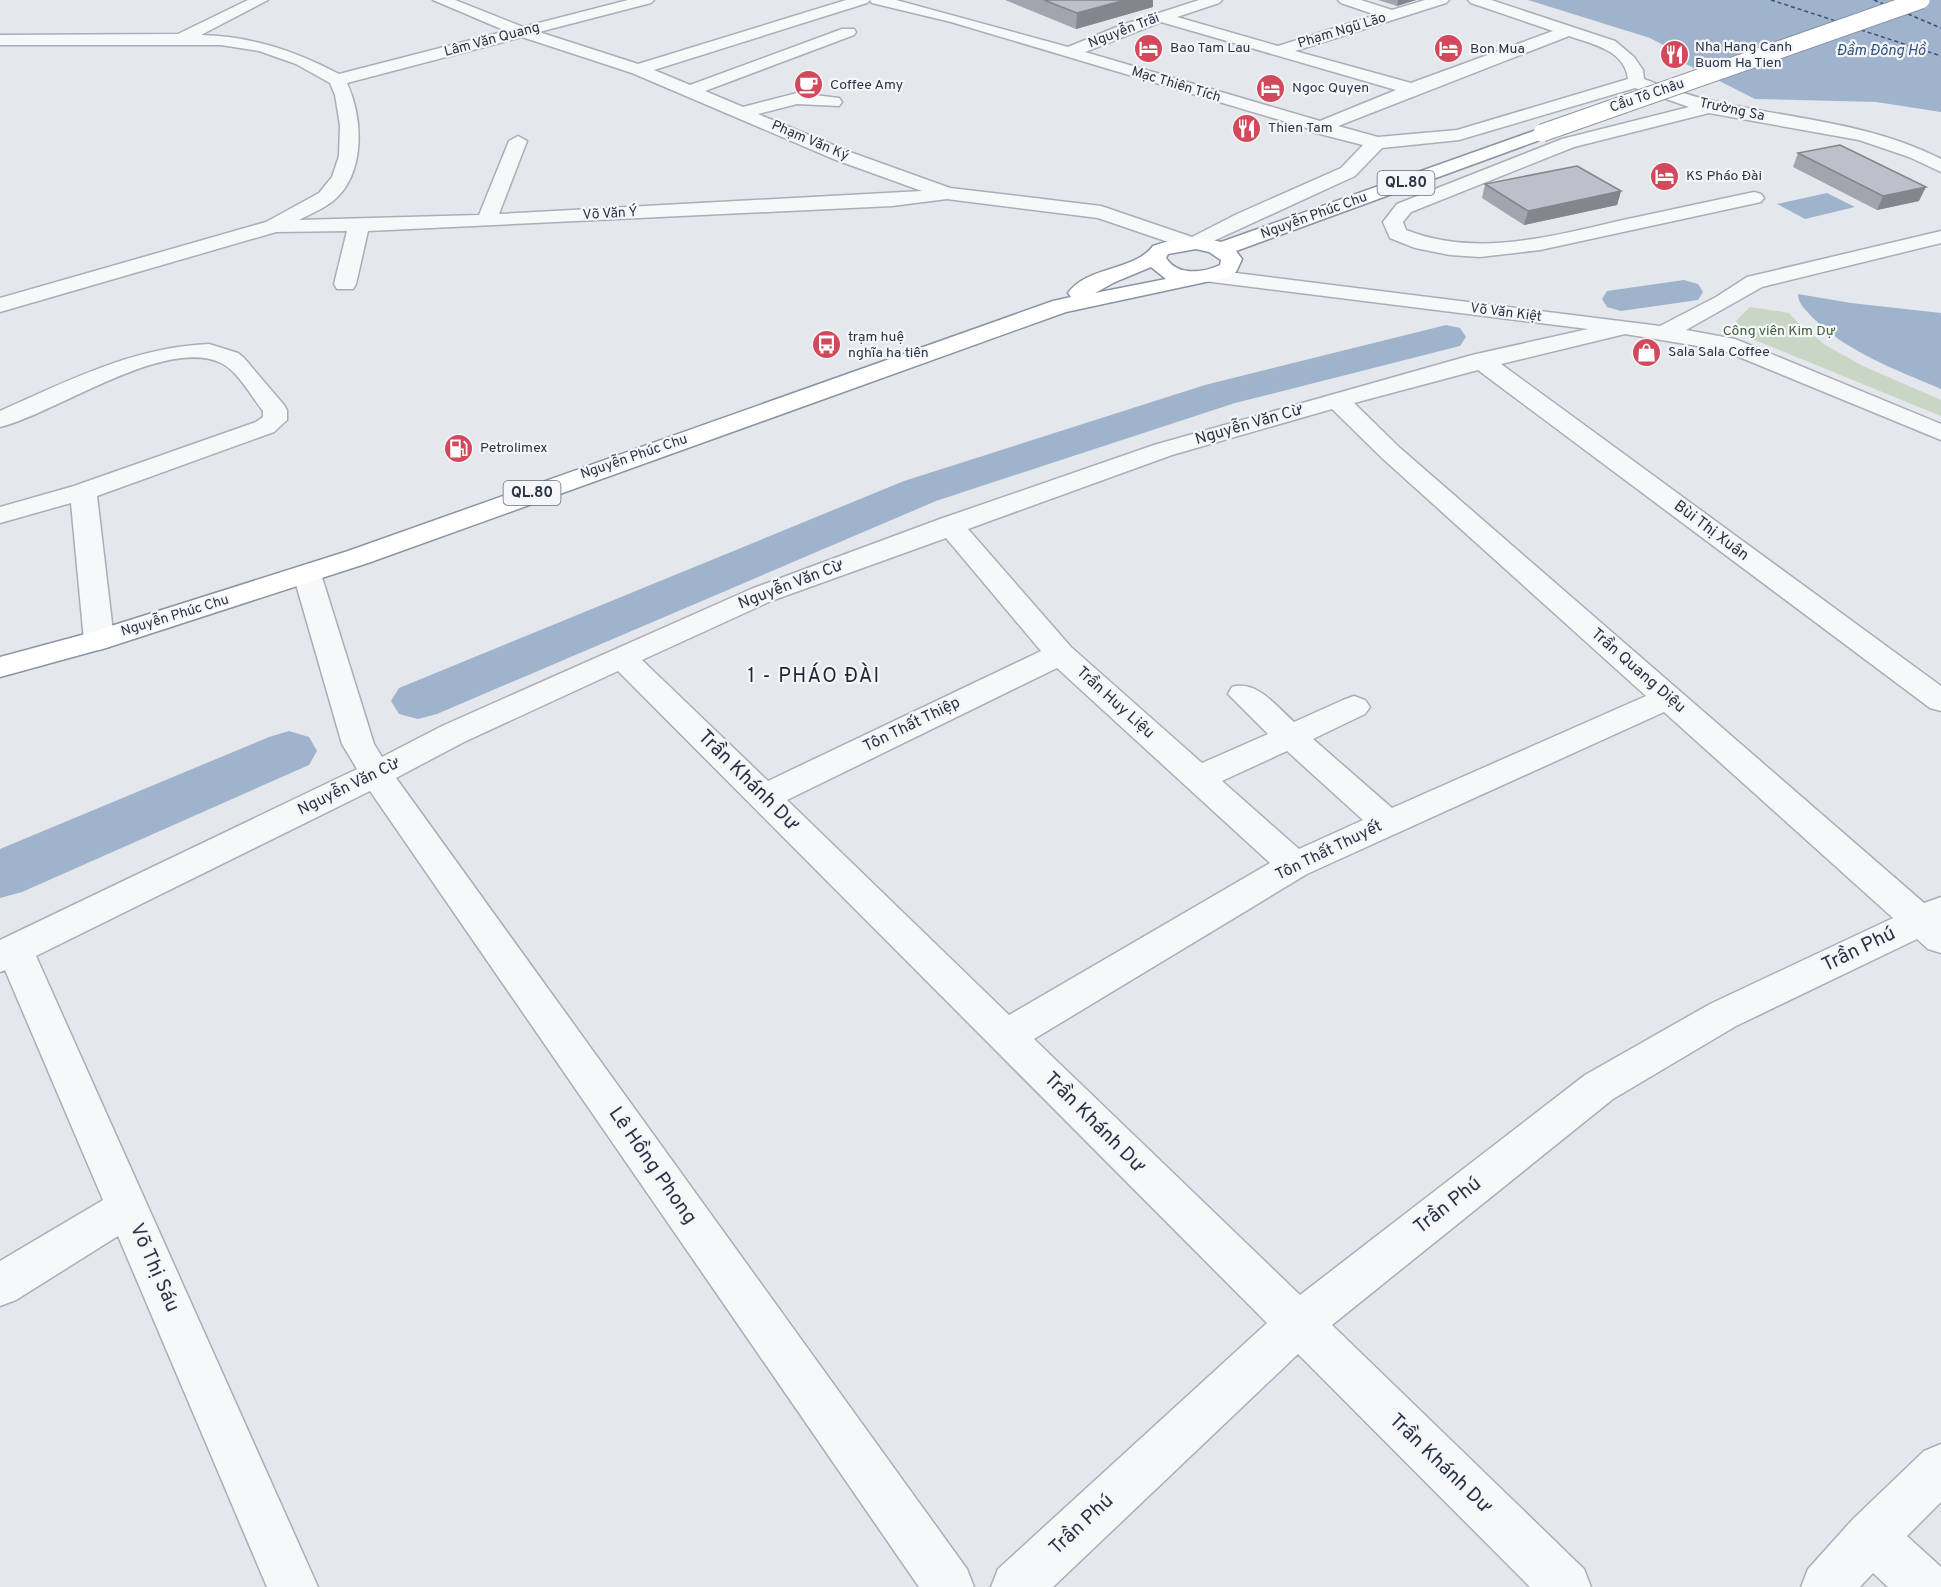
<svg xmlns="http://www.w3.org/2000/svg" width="1941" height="1587" viewBox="0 0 1941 1587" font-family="Overpass,sans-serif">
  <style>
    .green { fill: #c9d6c5 }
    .water { fill: #9fb4cc }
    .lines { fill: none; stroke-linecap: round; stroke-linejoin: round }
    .river { fill: #9fb4cc; fill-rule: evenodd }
    .ferry { stroke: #34527a; stroke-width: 1.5; stroke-dasharray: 4 3; stroke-linecap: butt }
    .minor-casing { stroke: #a9aeb7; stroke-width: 3 }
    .highway-casing { stroke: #8b94a3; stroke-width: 3 }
    .minor { fill: #f7f8fa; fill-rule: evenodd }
    .highway { fill: #fff; fill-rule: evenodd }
    .highway-bridge-casing { stroke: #8b94a3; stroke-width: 19; stroke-linecap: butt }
    .highway-bridge { stroke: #fff; stroke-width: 17 }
    .wall { fill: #a1a5ae }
    .shaded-wall { fill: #83868d }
    .building { fill: #bbc0ca; stroke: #83868d; stroke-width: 1.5 }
    .labels { text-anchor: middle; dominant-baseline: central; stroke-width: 4.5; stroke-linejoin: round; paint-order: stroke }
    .far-street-label { font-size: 14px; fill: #2b3445; stroke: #f4f6f9 }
    .far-poi-label { font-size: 14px; fill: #2b3445; stroke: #f4f6f9; text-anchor: start }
    .far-park-label { font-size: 14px; fill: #3f6138; stroke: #f4f6f9 }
    .far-water-label { font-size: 15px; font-style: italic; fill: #34527a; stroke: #f4f6f9 }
    .shield { fill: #f4f6f9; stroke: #676e7b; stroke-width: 1.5 }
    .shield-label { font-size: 15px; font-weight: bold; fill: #2b3445 }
    .street-label { font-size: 16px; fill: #2b3445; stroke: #f4f6f9 }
    .quarter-label { font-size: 20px; letter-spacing: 1.5px; fill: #1d2536; stroke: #f4f6f9 }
    .near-street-label { font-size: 20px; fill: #2b3445; stroke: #f4f6f9 }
  </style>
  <rect width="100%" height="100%" fill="#e4e7ec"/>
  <path class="green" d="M 1750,307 L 1789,313 L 1802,327 L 1827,346 L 1863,366 L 1941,400 L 1941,416 L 1745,336 L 1736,321 Z"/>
  <g class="water">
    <path d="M 1528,0 L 1941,0 L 1941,112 L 1876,102 L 1755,99 L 1680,61 L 1667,47 L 1650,38 Z"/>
    <path d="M 1827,193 L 1855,207 L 1805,219 L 1777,204 Z"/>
    <path d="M 1798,294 L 1851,303 L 1941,313 L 1941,389 C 1895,369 1848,353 1812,317 C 1806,310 1798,304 1798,294 Z"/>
  </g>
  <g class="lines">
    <g class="river">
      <path d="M 1684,280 L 1698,284 L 1703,292 L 1698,300 L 1621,311 L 1607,307 L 1602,299 L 1607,291 Z"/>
      <path d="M 1446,325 L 1460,328 L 1466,337 L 1460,346 L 1235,403 L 936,501 L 437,714 L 418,719 L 399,714 L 391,701 L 399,688 L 904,481 L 1205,385 Z"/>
      <path d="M 289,731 L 309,737 L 317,751 L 309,765 L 22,892 L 0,898 L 0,849 L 269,737 Z"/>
    </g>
    <g class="ferry">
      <path d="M 1771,0 L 1836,21"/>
      <path d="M 1874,0 L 1884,4"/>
      <path d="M 1908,14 L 1941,28"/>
      <path d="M 1861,30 L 1941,56"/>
    </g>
    <defs>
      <g id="minor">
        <path d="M 248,0 L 268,0 L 201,35 C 251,36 295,51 339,74 L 506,31 L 433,0 L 455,0 L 523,27 L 628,0 L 654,0 L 651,3 L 539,32 L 638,64 L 846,0 L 896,0 L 1068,47 L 1119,26 L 1199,0 L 1222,0 L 1219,3 L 1177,17 L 1278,46 L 1376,15 L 1341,3 L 1338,0 L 1361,0 L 1392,10 L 1425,0 L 1449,0 L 1446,3 L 1295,51 L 1411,83 L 1553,31 L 1471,3 L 1468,0 L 1491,0 L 1615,41 L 1634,57 L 1643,70 L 1644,79 C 1740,120 1848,111 1941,159 L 1941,172 L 1909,157 L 1859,140 L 1709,113 L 1574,147 L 1411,212 L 1403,222 L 1406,230 C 1477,258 1552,236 1623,220 C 1667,211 1710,201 1754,192 L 1761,194 L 1764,198 L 1761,202 L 1540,250 L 1480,257 L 1450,255 L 1415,248 L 1390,238 L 1383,222 L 1397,204 L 1562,139 L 1689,107 L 1635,88 L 1459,140 L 1382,148 L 1355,176 L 1196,249 L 1183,247 L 1098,218 L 947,199 L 892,206 L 368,231 L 356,284 L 353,289 L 337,289 L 334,284 L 347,231 L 276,232 L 0,312 L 0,298 L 266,222 L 319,193 L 332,177 L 339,156 L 340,125 L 335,95 L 330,83 L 296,64 L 259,51 L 221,45 L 0,45 L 0,35 L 178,34 ZM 870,0 L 872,3 L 951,22 L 1310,129 L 1312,132 L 1363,145 L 1341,168 L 1237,214 L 1192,237 L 1101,206 L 950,188 L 850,152 L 758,114 L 797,104 L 839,106 L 842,102 L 839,98 L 797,93 L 743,107 L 705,91 L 854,35 L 856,32 L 854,29 L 842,29 L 690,85 L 654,70 L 867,3 ZM 1161,22 L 1396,90 L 1320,121 L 1085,52 ZM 1569,36 C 1592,44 1625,50 1628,79 L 1457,130 L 1378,137 L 1338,126 ZM 522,37 L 632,73 L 836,160 L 922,191 L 499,214 L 527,141 L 518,136 L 509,141 L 479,215 L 299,220 C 310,214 323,209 333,201 C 366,174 363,118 347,83 Z"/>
        <path d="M 1941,231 L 1941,243 L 1762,287 L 1686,330 L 1735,339 L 1941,424 L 1941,440 L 1722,350 L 1625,334 L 1501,364 L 1941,686 L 1941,711 L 1930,708 L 1478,370 L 1354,403 L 1400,448 L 1924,903 L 1941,897 L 1941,953 L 1928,949 L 1917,939 L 1736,1026 L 1613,1099 L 1332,1325 L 1584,1569 L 1591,1587 L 1530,1587 L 1298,1354 L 1053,1587 L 991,1587 L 998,1569 L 1267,1323 L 618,671 L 464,742 L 396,778 L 967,1569 L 974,1587 L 919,1587 L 370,791 L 36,956 L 318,1587 L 267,1587 L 118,1236 L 16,1300 L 0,1306 L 0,1261 L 103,1200 L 5,970 L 0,972 L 0,940 L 357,769 L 342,744 L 293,574 L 297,568 L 307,565 L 317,568 L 321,574 L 374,744 L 382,757 L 442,726 L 751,589 L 940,519 L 1154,445 L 1472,355 L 1588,329 L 1204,281 L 1201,276 L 1204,271 L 1212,270 L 1660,326 L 1716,297 L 1747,277 ZM 1332,409 L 1382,458 L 1646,696 L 1392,808 L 1313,739 L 1365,714 L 1370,707 L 1365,700 L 1354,696 L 1343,700 L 1294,722 C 1276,706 1257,680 1232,687 L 1228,694 L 1268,734 L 1202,763 L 1071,647 L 968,529 L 1172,455 ZM 946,538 L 1041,651 L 768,781 L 642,660 L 771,601 ZM 1057,668 L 1270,863 L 1009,1015 L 787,800 ZM 1664,712 L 1893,918 L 1710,1004 L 1585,1075 L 1300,1295 L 1034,1039 L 1307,874 ZM 1287,751 L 1363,820 L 1299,849 L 1222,781 Z"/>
        <path d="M 209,344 L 238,353 L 244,358 L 284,405 L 287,410 L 287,420 L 274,432 L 97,496 L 114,640 L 109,647 L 99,650 L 89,647 L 84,640 L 71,503 L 0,523 L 0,507 L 74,486 L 256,422 L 263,417 L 263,411 C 251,396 238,371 221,363 C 165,336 55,414 0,427 L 0,411 C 67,381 134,347 209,344 Z"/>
        <path d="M 1941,1444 L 1941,1502 L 1907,1536 L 1941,1567 L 1941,1587 L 1888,1587 L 1873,1573 L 1860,1587 L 1801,1587 L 1808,1569 L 1853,1519 L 1924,1451 Z"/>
      </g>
      <path id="highway" d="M 1542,128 L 1551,133 L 1548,137 L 1236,251 L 1242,259 L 1236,272 L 1229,277 L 1066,312 L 368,563 L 109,647 L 0,677 L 0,657 L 89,633 L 348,551 L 1053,301 L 1071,297 L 1068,293 C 1087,266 1135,271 1153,246 C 1177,238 1196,235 1221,242 ZM 1196,249 L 1209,252 L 1221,260 L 1220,265 C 1203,273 1177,276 1166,258 L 1168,254 ZM 1151,267 L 1166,279 L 1095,293 L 1115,282 Z"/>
    </defs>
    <use href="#minor" class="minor-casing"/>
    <use href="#highway" class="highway-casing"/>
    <use href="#minor" class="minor"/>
    <use href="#highway" class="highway"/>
    <defs>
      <path id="highway-bridge" d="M 1542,133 L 1921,0"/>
    </defs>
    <use href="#highway-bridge" class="highway-bridge-casing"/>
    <use href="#highway-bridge" class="highway-bridge"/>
  </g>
  <g class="wall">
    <path d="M 1005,0 L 1153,0 L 1153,7 L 1076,29 Z"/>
    <path d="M 1378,0 L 1416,0 L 1397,6 Z"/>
    <path d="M 1798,153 L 1919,201 L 1877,210 L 1793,167 Z"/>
    <path d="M 1485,184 L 1621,191 L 1617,205 L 1524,225 L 1482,198 Z"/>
  </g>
  <g class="shaded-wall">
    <path d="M 1125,0 L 1153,0 L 1153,7 L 1076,29 L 1077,13 Z"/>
    <path d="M 1398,0 L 1416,0 L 1397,6 Z"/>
    <path d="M 1926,187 L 1919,201 L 1877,210 L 1883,196 Z"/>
    <path d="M 1621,191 L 1617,205 L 1524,225 L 1528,211 Z"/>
  </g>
  <g class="building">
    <path d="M 1044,0 L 1125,0 L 1077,13 Z"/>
    <path d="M 1840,145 L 1926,187 L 1883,196 L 1798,153 Z"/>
    <path d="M 1577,166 L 1621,191 L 1528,211 L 1485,184 Z"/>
  </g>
  <defs>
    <symbol id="hotel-disc" viewBox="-11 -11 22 22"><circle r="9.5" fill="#d1495b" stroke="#f4f6f9"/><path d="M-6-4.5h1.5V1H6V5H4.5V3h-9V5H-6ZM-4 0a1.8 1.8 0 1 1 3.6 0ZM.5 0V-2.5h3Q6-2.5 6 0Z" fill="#fff"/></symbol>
    <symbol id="restaurant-disc" viewBox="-11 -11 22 22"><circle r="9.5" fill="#d1495b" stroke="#f4f6f9"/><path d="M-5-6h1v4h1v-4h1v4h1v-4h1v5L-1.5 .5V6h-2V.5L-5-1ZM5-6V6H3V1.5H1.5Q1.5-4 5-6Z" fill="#fff"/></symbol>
    <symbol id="cafe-disc" viewBox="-11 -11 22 22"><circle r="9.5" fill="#d1495b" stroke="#f4f6f9"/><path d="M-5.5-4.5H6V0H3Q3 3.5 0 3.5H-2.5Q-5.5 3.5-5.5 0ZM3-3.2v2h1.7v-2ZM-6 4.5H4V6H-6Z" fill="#fff"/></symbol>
    <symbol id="bus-disc" viewBox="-11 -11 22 22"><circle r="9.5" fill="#d1495b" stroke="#f4f6f9"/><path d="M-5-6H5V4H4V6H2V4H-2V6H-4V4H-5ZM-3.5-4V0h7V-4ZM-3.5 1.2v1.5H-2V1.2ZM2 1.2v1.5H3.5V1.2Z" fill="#fff"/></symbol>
    <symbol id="shop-disc" viewBox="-11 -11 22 22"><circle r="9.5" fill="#d1495b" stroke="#f4f6f9"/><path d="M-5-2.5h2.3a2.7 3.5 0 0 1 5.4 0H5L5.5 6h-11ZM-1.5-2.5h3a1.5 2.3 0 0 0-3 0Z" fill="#fff"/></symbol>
    <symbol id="fuel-disc" viewBox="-11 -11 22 22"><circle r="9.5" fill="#d1495b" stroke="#f4f6f9"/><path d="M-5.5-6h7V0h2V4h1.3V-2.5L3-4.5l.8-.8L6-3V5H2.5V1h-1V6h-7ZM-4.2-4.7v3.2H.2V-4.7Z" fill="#fff"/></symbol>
  </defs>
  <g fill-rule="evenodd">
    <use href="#hotel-disc" x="1132" y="32" width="33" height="33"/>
    <use href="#hotel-disc" x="1432" y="32" width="33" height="33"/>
    <use href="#restaurant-disc" x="1658" y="38" width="33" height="33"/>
    <use href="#cafe-disc" x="792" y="68" width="33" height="33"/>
    <use href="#hotel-disc" x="1254" y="72" width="33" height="33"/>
    <use href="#restaurant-disc" x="1230" y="112" width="33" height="33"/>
    <use href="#hotel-disc" x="1648" y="160" width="33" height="33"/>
    <use href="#bus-disc" x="810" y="328" width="33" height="33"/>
    <use href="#shop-disc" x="1630" y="336" width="33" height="33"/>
    <use href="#fuel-disc" x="442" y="432" width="33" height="33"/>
  </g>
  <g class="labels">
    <g class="far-street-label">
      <text transform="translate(1124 31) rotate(-21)">Nguyễn Trãi</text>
      <text transform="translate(1342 31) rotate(-17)">Phạm Ngũ Lão</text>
      <text transform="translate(492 40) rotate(-15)">Lâm Văn Quang</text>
      <text transform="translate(1176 85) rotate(17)">Mạc Thiên Tích</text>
      <text transform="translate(1647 96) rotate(-19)">Cầu Tô Châu</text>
      <text transform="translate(1732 110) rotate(12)">Trường Sa</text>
      <text transform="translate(810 141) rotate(23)">Phạm Văn Ký</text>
      <text transform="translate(610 214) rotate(-3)">Võ Văn Ý</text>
      <text transform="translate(1314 216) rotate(-20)">Nguyễn Phúc Chu</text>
      <text transform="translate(1506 313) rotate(7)">Võ Văn Kiệt</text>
      <text transform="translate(634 457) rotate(-19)">Nguyễn Phúc Chu</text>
      <text transform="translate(175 616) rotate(-17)">Nguyễn Phúc Chu</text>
    </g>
    <g class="far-poi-label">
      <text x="1695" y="47">Nha Hang Canh<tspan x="1695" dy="16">Buom Ha Tien</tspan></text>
      <text x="1170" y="48">Bao Tam Lau</text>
      <text x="1470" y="49">Bon Mua</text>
      <text x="830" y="85">Coffee Amy</text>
      <text x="1292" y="88">Ngoc Quyen</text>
      <text x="1268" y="128">Thien Tam</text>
      <text x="1686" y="176">KS Pháo Đài</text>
      <text x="848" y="337">trạm huệ<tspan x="848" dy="16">nghĩa ha tiên</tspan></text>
      <text x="1668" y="352">Sala Sala Coffee</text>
      <text x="480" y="448">Petrolimex</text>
    </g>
    <g class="far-park-label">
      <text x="1779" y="331">Công viên Kim Dự</text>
    </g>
    <g class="far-water-label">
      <text x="1881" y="51">Đầm Đông Hồ</text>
    </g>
    <g class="shield">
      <rect x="1377.5" y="171" width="57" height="24" rx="4.5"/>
      <rect x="503.5" y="481" width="57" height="24" rx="4.5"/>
    </g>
    <g class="shield-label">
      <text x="1406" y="183">QL.80</text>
      <text x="532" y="493">QL.80</text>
    </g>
    <g class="street-label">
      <text transform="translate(1249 425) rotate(-16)">Nguyễn Văn Cừ</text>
      <text transform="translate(1711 531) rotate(37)">Bùi Thị Xuân</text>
      <text transform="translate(791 585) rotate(-21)">Nguyễn Văn Cừ</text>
      <text transform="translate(1638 671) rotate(41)">Trần Quang Diệu</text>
      <text transform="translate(1115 703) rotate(42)">Trần Huy Liệu</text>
      <text transform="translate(912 725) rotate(-26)">Tôn Thất Thiệp</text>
      <text transform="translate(349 787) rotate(-26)">Nguyễn Văn Cừ</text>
      <text transform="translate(1329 851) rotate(-26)">Tôn Thất Thuyết</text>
    </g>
    <g class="quarter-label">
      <text x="814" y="677">1 - PHÁO ĐÀI</text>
    </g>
    <g class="near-street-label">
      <text transform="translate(748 781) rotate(45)">Trần Khánh Dư</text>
      <text transform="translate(1859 950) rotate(-26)">Trần Phú</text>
      <text transform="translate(1094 1123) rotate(45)">Trần Khánh Dư</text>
      <text transform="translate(652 1166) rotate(55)">Lê Hồng Phong</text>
      <text transform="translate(1448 1206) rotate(-38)">Trần Phú</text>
      <text transform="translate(154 1268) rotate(66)">Võ Thị Sáu</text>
      <text transform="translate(1440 1464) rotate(44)">Trần Khánh Dư</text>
      <text transform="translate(1082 1525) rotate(-43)">Trần Phú</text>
    </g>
  </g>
</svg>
